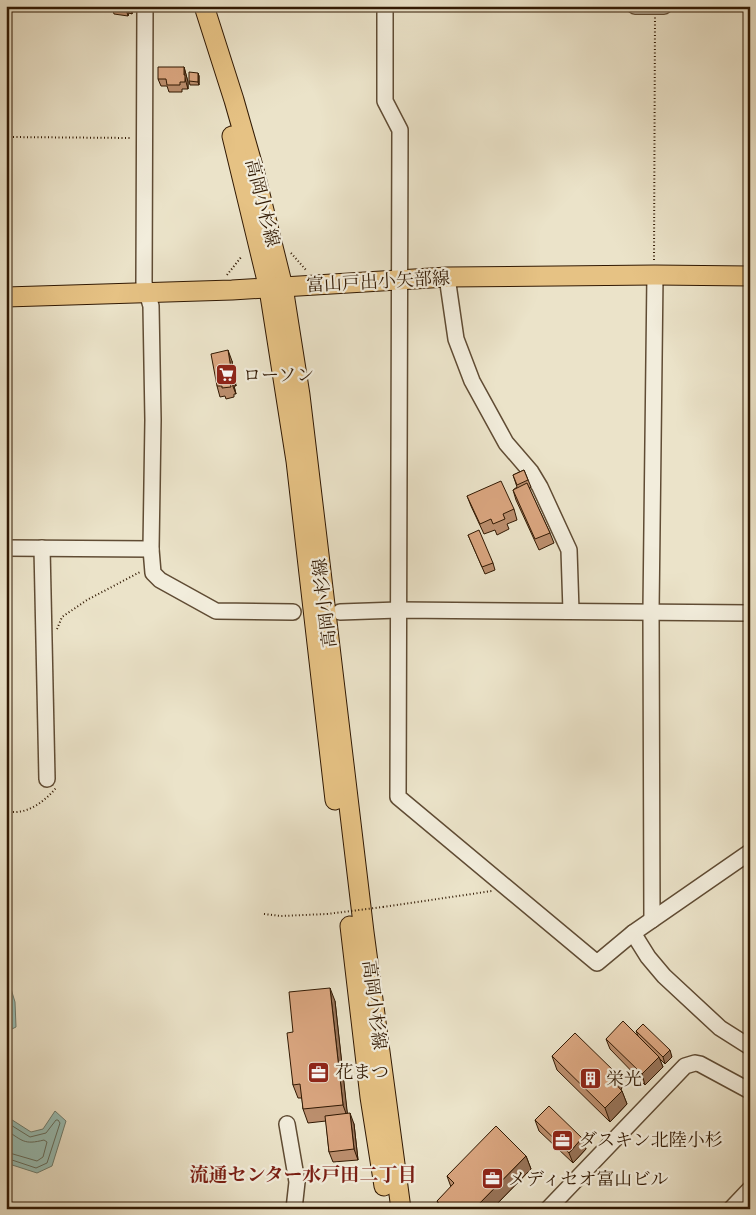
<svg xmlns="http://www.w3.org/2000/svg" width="756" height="1215" viewBox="0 0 756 1215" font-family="Cardo,'Noto Serif JP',serif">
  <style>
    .water { fill: #98beb5; stroke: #6f7c6e }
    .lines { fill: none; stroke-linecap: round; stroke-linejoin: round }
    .shore { stroke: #646c5c; stroke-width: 1 }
    .minor-casing { stroke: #604c34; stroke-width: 18 }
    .major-casing { stroke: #311903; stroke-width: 21 }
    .path { stroke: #311903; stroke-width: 2; stroke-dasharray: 1 2.5; stroke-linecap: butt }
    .minor { stroke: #f2eddc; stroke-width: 15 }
    .major { stroke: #e6c284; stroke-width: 19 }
    .path-bridge { stroke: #311903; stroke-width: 2; stroke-dasharray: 1 2.5; stroke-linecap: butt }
    .wall { fill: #bb8e6d; stroke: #311903 }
    .shaded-wall { fill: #987459; stroke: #311903 }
    .building { fill: #d9a57f; stroke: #311903 }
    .labels { text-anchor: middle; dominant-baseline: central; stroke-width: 4.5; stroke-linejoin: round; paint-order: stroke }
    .street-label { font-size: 18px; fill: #311903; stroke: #f2eddc }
    .poi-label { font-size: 18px; fill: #311903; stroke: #f2eddc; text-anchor: start }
    .neighbourhood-label { font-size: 19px; font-weight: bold; fill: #7a1f14; stroke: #f2eddc }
  </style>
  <rect width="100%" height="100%" fill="#ebe3c9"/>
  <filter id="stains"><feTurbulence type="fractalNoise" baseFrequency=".004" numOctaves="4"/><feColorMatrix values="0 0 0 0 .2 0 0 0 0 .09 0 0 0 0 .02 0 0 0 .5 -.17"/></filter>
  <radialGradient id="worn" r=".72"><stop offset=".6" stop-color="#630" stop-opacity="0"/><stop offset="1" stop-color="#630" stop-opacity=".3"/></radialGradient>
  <g class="water">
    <path d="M 11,959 L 8,979 L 15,1002 L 16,1027 L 6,1032 L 6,961 Z"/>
    <path d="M 55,1111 L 66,1121 L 52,1166 L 37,1173 L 6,1163 L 6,1116 L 31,1132 L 43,1129 Z"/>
  </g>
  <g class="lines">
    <g class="shore">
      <path d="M 6,1122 L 30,1137 L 46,1133 L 56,1120 L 58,1120 L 60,1123 L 47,1163 L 36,1168 L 6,1158"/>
      <path d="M 6,1130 C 23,1141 24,1145 44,1140 L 47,1142 L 43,1157 L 37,1161 L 6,1152"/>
    </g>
    <defs>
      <g id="minor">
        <path d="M 145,6 L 144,283 L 151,306 L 153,420 L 151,549 L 153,573 L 160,580 L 216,611 L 293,612"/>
        <path d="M 385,6 L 385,101 L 400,130 L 398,797 L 597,963 L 633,933 L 750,852"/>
        <path d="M 635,6 L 664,6"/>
        <path d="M 447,277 L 456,339 L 472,381 L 506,443 L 531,472 L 540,487 L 569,550 L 571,611"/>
        <path d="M 6,548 L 151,549"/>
        <path d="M 42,548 L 47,779"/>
        <path d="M 340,612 L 398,610 L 750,613"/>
        <path d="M 652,920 L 651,611 L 655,275"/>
        <path d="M 633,933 L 648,957 L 664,976 L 720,1028 L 750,1047"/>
        <path d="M 287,1124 L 297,1182 L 294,1209"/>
        <path d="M 548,1209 L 685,1066 L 695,1063 L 700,1064 L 750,1091"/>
        <path d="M 731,1209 L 750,1189"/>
      </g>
      <g id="major">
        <path d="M 204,6 L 234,100 L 254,170 L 283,287 L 300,395 L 364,932 L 401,1209"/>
        <path d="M 232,136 L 269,289 L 296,461 L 335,800"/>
        <path d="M 6,297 L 232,290 L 447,277 L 655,275 L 750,276"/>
        <path d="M 350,926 L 370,1097 L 384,1186"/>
      </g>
    </defs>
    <use href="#minor" class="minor-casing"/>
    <use href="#major" class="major-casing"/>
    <g class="path">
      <path d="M 6,137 L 132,138"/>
      <path d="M 291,253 L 306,270"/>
      <path d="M 654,260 L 655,17"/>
      <path d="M 227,275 L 242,256"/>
      <path d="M 57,629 L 62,617 L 87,600 L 140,572"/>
      <path d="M 6,811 C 26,816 44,802 56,788"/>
      <path d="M 383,907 L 492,891"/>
      <path d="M 264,914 L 281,916 L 327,914"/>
    </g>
    <use href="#minor" class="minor"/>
    <use href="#major" class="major"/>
    <path class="path-bridge" d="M 327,914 L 383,907"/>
  </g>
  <g class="wall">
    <path d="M 109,6 L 133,6 L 132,14 L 129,13 L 128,16 L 114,14 L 112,8 L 109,8 Z"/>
    <path d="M 184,67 L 188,82 L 188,89 L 182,89 L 182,92 L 169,92 L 167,86 L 161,86 L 158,79 Z"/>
    <path d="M 198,73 L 199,76 L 199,85 L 190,85 L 189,81 Z"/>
    <path d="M 232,361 L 236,386 L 234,386 L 236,394 L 234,394 L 234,397 L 226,399 L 225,396 L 220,397 L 217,386 Z"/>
    <path d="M 524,470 L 531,487 L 529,488 L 550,533 L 554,543 L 539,550 L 516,500 L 513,490 L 517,487 L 513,475 Z"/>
    <path d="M 467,496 L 514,509 L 517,520 L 507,524 L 509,529 L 497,535 L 495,530 L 484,534 L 471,506 Z"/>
    <path d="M 468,535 L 493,563 L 495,570 L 485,574 Z"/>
    <path d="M 335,1001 L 347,1113 L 354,1124 L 358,1160 L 333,1162 L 329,1152 L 326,1121 L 308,1123 L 303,1109 L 302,1098 L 298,1098 L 293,1085 L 293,1032 Z"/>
    <path d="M 636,1031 L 672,1057 L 665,1064 L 659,1058 L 663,1067 L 645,1085 L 610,1049 L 606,1039 L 638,1036 Z"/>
    <path d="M 552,1056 L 617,1074 L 622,1088 L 621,1089 L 627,1104 L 610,1122 L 557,1070 Z"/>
    <path d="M 535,1120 L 582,1138 L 586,1149 L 573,1163 L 539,1131 Z"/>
    <path d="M 526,1156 L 531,1169 L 492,1209 L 440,1209 L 437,1201 L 451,1187 L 447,1176 Z"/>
  </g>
  <g class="shaded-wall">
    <path d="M 126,6 L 129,13 L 128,16 L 126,9 Z"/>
    <path d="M 130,6 L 133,6 L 132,14 L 130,7 Z"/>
    <path d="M 184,67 L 188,82 L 188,89 L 184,75 Z"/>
    <path d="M 198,73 L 199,76 L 199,85 L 198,82 Z"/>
    <path d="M 228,350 L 232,361 L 236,386 L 232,375 Z"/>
    <path d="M 230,375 L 234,386 L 236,394 L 232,384 Z"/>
    <path d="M 330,988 L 335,1001 L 348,1119 L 343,1105 Z"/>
    <path d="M 670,1050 L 672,1057 L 665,1064 L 663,1057 Z"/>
    <path d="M 659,1057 L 663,1067 L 645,1085 L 642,1074 Z"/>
    <path d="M 617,1074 L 622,1088 L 617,1094 L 612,1080 Z"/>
    <path d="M 622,1091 L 627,1104 L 610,1122 L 605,1108 Z"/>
    <path d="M 350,1113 L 354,1124 L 358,1160 L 354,1149 Z"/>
    <path d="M 582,1138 L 586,1149 L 573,1163 L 569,1153 Z"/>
    <path d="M 526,1156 L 531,1169 L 492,1209 L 474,1209 Z"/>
  </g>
  <g class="building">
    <path d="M 111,6 L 126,6 L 126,9 Z"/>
    <path d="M 158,67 L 184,67 L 184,75 L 185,75 L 185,82 L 180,82 L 180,85 L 167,85 L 166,79 L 158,79 Z"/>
    <path d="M 189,72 L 198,73 L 198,82 L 189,81 Z"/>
    <path d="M 228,350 L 232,375 L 230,375 L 232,384 L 230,384 L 231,387 L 222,388 L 222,386 L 217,386 L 211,354 Z"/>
    <path d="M 524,470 L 528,480 L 517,485 L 513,475 Z"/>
    <path d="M 501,481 L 514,509 L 503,514 L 505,519 L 493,524 L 491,519 L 480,524 L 467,496 Z"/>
    <path d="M 527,483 L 550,533 L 535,539 L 513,490 Z"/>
    <path d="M 479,530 L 493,563 L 482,567 L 468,535 Z"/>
    <path d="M 330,988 L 343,1105 L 303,1109 L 300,1084 L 293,1085 L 287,1033 L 293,1032 L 289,992 Z"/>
    <path d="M 623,1021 L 659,1057 L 642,1074 L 606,1039 Z"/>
    <path d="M 643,1024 L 670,1050 L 663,1057 L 636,1031 Z"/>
    <path d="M 575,1033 L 617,1074 L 612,1080 L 622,1091 L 605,1108 L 552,1056 Z"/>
    <path d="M 549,1106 L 582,1138 L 569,1153 L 535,1120 Z"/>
    <path d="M 350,1113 L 354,1149 L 329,1152 L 325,1116 Z"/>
    <path d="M 496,1126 L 526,1156 L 474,1209 L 445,1209 L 437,1201 L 454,1183 L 447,1176 Z"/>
  </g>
  <defs>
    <symbol id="supermarket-square" viewBox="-11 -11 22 22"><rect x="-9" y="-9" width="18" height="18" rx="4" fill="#8f2418" stroke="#f2eddc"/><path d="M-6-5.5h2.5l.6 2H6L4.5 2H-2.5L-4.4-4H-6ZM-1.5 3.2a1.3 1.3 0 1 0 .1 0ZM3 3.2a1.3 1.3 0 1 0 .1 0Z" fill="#fff"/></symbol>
    <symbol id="office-square" viewBox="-11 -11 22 22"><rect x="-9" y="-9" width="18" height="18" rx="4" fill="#8f2418" stroke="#f2eddc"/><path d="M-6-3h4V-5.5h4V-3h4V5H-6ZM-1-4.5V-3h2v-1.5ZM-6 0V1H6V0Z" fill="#fff"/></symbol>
    <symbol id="building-square" viewBox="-11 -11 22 22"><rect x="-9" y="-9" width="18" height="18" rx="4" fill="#8f2418" stroke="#f2eddc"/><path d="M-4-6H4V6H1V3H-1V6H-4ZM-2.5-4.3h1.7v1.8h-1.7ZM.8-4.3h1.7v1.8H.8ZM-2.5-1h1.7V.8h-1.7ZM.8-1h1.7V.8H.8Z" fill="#fff"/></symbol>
  </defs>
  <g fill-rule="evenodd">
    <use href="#supermarket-square" x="214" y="362" width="25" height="25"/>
    <use href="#office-square" x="306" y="1060" width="25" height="25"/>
    <use href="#building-square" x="578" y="1066" width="25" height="25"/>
    <use href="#office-square" x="550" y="1128" width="25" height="25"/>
    <use href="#office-square" x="480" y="1166" width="25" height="25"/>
  </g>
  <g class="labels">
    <g class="street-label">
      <text transform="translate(262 203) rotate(76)">高岡小杉線</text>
      <text transform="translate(378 282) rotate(-3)">富山戸出小矢部線</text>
      <text transform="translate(325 603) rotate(-97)">高岡小杉線</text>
      <text transform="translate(374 1005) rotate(83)">高岡小杉線</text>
    </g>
    <g class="poi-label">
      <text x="243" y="375">ローソン</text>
      <text x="335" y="1072">花まつ</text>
      <text x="606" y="1079">栄光</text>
      <text x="579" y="1140">ダスキン北陸小杉</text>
      <text x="508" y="1179">メディセオ富山ビル</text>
    </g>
    <g class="neighbourhood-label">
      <text x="303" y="1175">流通センター水戸田二丁目</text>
    </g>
  </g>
  <rect width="756" height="1215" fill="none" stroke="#ebe3c9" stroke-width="25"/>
  <rect x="8" y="8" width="741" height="1200" fill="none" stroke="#311903" stroke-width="2.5"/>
  <rect x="12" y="12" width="731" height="1190" fill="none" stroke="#311903"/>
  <rect width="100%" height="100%" filter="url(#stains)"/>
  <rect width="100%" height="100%" fill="url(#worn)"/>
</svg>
